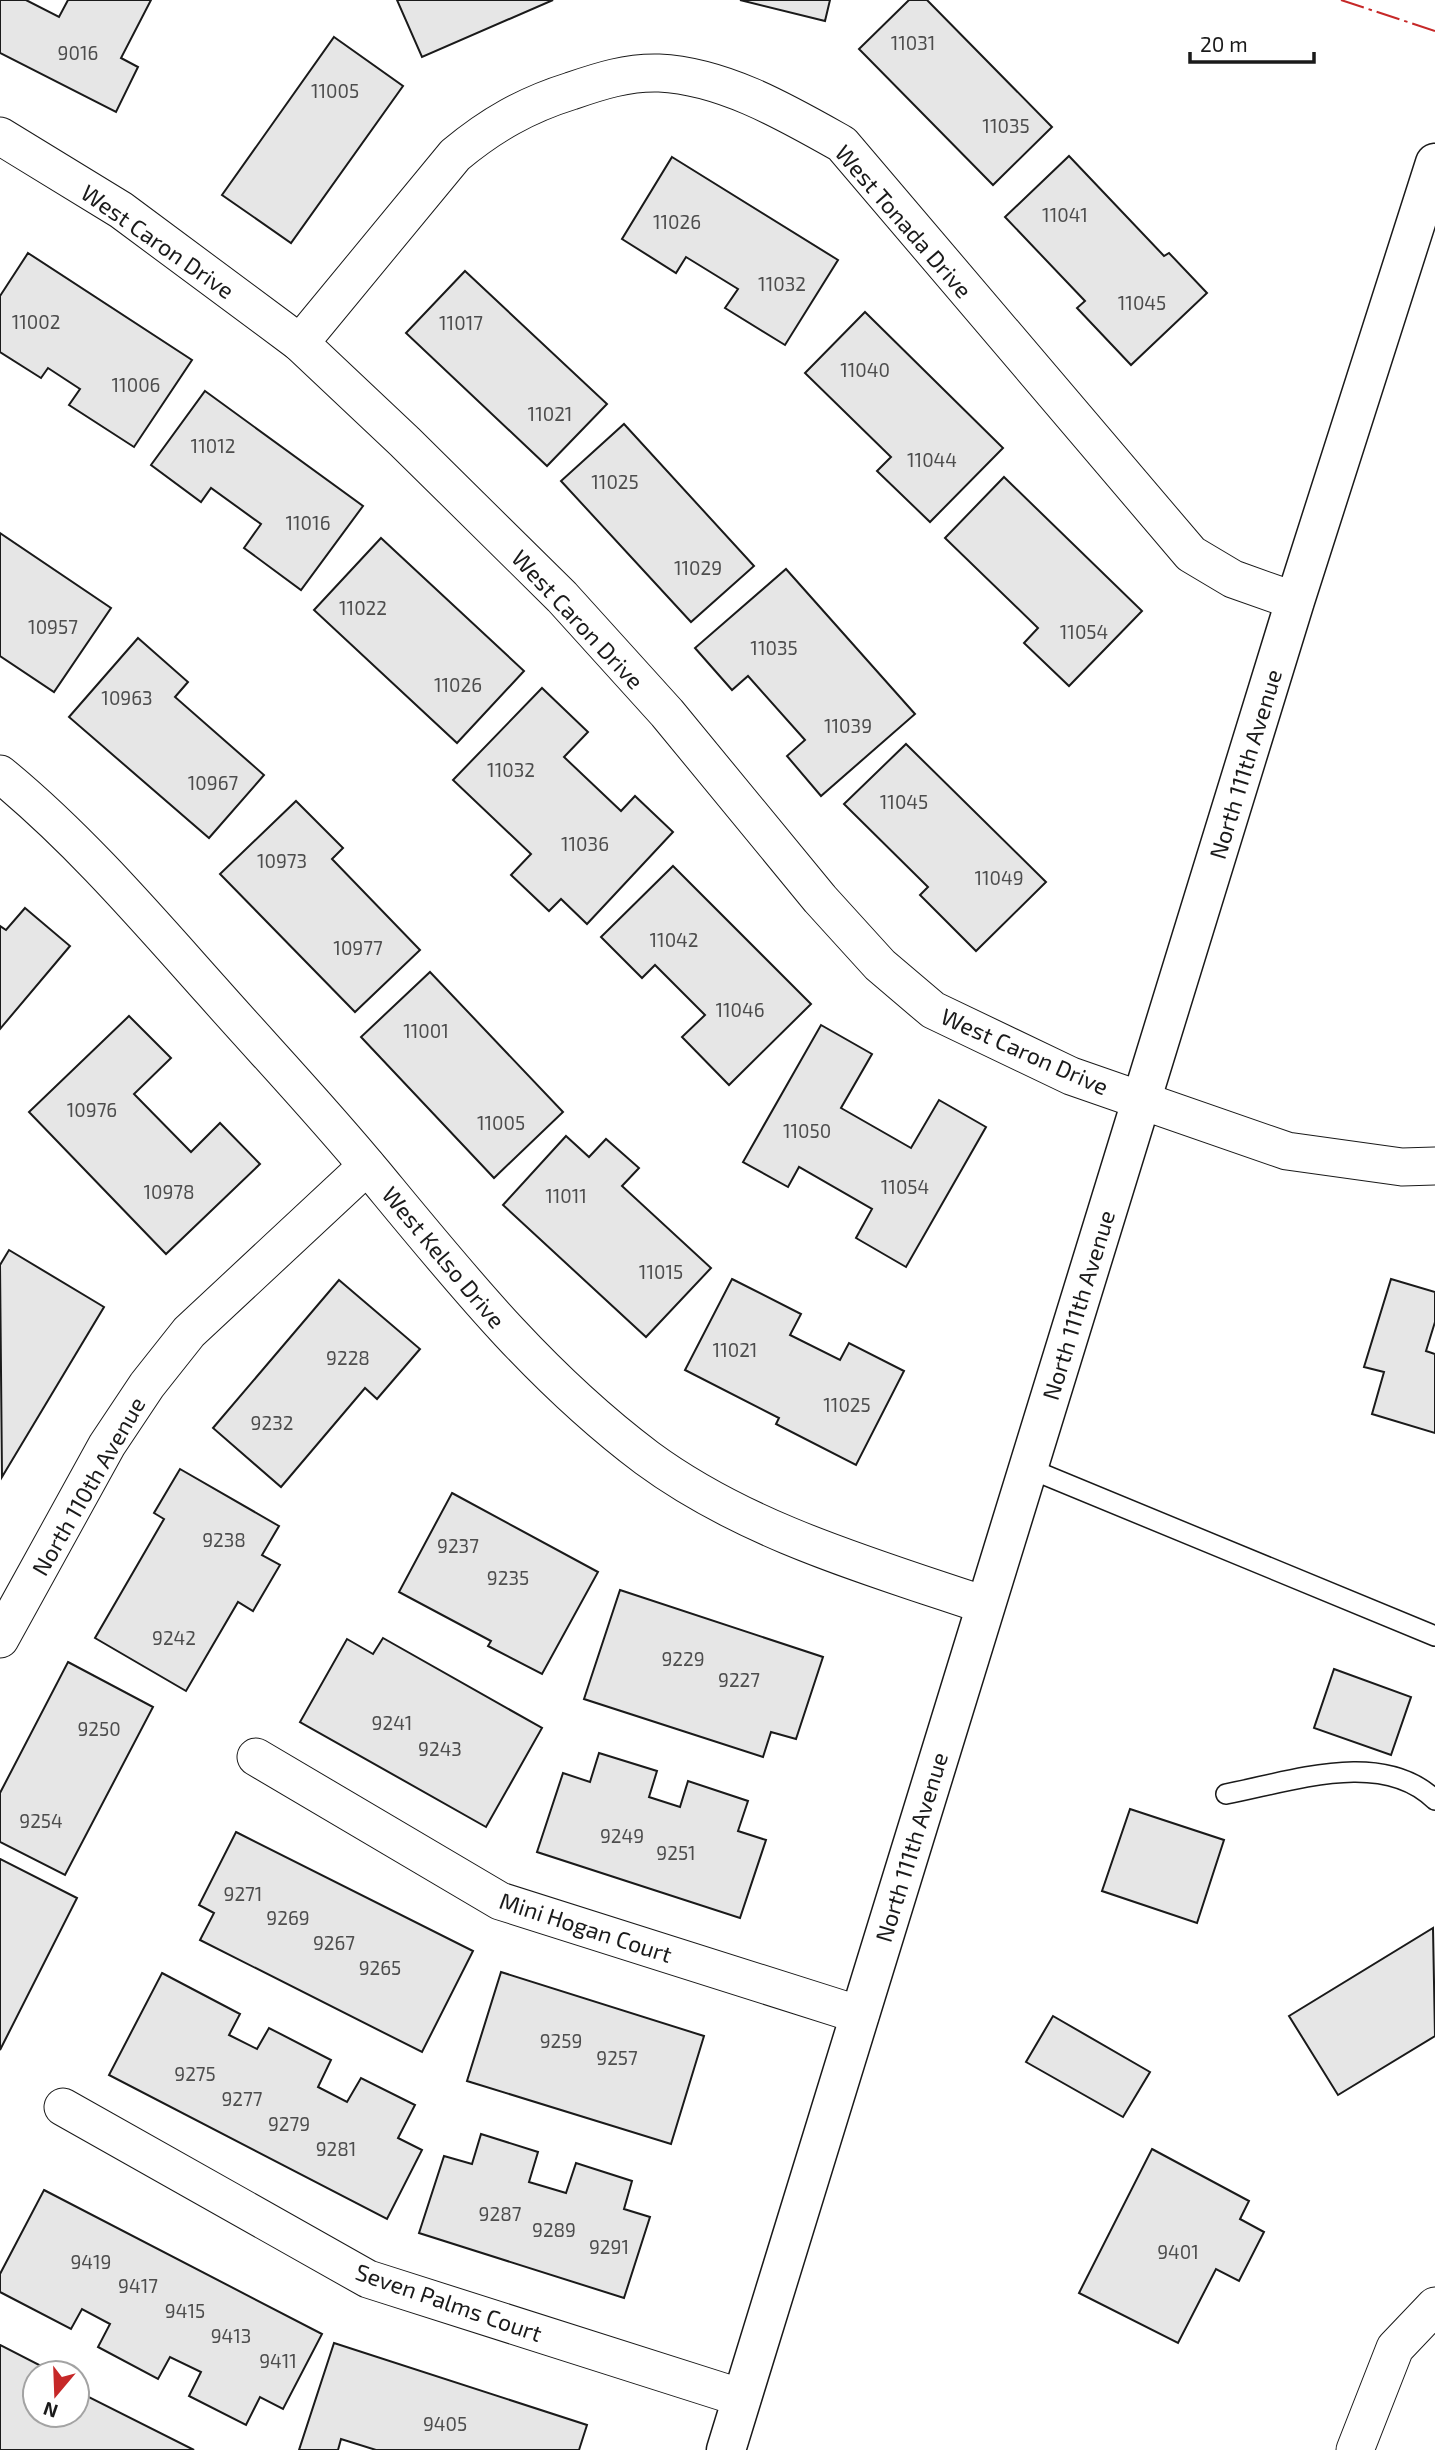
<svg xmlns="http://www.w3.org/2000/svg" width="1435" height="2450" viewBox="0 0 1435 2450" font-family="'Exo 2',sans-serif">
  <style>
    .building { fill: #e6e6e6; stroke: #1a1a1a; stroke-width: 2 }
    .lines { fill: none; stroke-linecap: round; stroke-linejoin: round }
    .lane-casing { stroke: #1a1a1a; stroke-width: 22 }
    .street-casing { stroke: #1a1a1a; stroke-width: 39 }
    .secondary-casing { stroke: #1a1a1a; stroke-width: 41 }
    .lane { stroke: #fff; stroke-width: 19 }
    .street { stroke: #fff; stroke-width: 37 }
    .secondary { stroke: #fff; stroke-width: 38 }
    .power { stroke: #c62828; stroke-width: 2; stroke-dasharray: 24 5 3.5 5; stroke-linecap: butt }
    .labels { text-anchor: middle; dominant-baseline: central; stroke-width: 5; stroke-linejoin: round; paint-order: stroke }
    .number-label { font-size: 19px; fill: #4d4d4d }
    .street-label { font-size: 23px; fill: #1a1a1a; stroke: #fff }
  </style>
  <rect width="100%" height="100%" fill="#fff"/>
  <g class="building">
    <path d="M 0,0 L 26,0 L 59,17 L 68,0 L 151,0 L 121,58 L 138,67 L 116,112 L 0,53 Z"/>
    <path d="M 397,0 L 553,0 L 422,57 Z"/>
    <path d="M 740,0 L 830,0 L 825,21 Z"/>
    <path d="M 909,0 L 927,0 L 1052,127 L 993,185 L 859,49 Z"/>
    <path d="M 334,37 L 403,86 L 291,243 L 222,195 Z"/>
    <path d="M 1069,156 L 1164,256 L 1169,253 L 1207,293 L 1131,365 L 1077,308 L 1085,301 L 1005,217 Z"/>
    <path d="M 672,157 L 838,260 L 785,345 L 725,308 L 738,289 L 686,257 L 676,273 L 622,239 Z"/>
    <path d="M 28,253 L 192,360 L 134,447 L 69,405 L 80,389 L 48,368 L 41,378 L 0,352 L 0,296 Z"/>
    <path d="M 465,271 L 607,404 L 547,466 L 406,333 Z"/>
    <path d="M 865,312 L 1003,448 L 930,522 L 877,471 L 891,457 L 805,373 Z"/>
    <path d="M 205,391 L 363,506 L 301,590 L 244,548 L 261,524 L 211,488 L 201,502 L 151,465 Z"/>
    <path d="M 624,424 L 754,566 L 691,622 L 561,481 Z"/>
    <path d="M 1004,477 L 1142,611 L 1069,686 L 1024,643 L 1038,628 L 945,538 Z"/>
    <path d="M 0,533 L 111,608 L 54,692 L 0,656 Z"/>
    <path d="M 381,538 L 524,671 L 457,743 L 314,610 Z"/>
    <path d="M 786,569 L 915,714 L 821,796 L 787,756 L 805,740 L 748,676 L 732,690 L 695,648 Z"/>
    <path d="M 138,638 L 188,682 L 175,697 L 264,775 L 209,838 L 69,717 Z"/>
    <path d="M 542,688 L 588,732 L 564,757 L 621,811 L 635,796 L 673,832 L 587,924 L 561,899 L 549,911 L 511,875 L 531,854 L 453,780 Z"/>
    <path d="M 906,744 L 1046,882 L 976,951 L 920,895 L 928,887 L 844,804 Z"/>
    <path d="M 296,801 L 343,848 L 332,859 L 420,950 L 355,1012 L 220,874 Z"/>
    <path d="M 673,866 L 811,1004 L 729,1085 L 682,1037 L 705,1015 L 655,965 L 642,978 L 601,937 Z"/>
    <path d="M 25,908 L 70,946 L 0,1029 L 0,926 L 6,930 Z"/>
    <path d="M 430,972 L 563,1112 L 494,1178 L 361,1037 Z"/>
    <path d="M 129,1016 L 171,1058 L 134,1094 L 191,1152 L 220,1123 L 260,1164 L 166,1254 L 29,1112 Z"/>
    <path d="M 821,1025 L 872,1054 L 841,1108 L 911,1148 L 939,1100 L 986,1127 L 906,1267 L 856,1238 L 872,1209 L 799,1167 L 788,1187 L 743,1162 Z"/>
    <path d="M 566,1136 L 589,1157 L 606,1139 L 639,1168 L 622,1186 L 711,1268 L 646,1337 L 503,1205 Z"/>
    <path d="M 9,1250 L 104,1307 L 2,1477 L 0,1265 Z"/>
    <path d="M 732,1279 L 801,1314 L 790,1335 L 840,1360 L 849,1343 L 904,1371 L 856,1465 L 776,1424 L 779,1418 L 685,1370 Z"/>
    <path d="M 1391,1279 L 1435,1292 L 1435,1322 L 1426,1351 L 1435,1354 L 1435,1433 L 1372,1414 L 1384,1372 L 1364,1367 Z"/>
    <path d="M 339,1280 L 420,1349 L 377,1399 L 365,1388 L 281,1487 L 213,1428 Z"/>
    <path d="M 180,1469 L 279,1526 L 262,1555 L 280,1565 L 253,1611 L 238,1602 L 186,1691 L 95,1638 L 164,1519 L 154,1513 Z"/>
    <path d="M 452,1493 L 598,1572 L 542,1674 L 488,1646 L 491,1641 L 399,1592 Z"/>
    <path d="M 620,1590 L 823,1657 L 796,1739 L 771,1732 L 763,1757 L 584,1699 Z"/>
    <path d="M 383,1638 L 542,1728 L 486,1827 L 300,1722 L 347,1639 L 373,1654 Z"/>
    <path d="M 68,1662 L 153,1707 L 65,1875 L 0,1842 L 0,1793 Z"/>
    <path d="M 1334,1669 L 1411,1697 L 1391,1755 L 1314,1728 Z"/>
    <path d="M 599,1753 L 657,1771 L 649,1797 L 680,1807 L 688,1781 L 748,1801 L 738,1831 L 766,1840 L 740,1918 L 537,1852 L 563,1773 L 590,1782 Z"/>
    <path d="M 1130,1809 L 1224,1840 L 1197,1923 L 1102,1891 Z"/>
    <path d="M 236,1832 L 473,1951 L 422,2052 L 200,1940 L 214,1913 L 199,1905 Z"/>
    <path d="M 0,1859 L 77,1898 L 0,2050 Z"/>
    <path d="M 1433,1928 L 1435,2036 L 1338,2095 L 1289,2016 Z"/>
    <path d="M 501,1972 L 704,2036 L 671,2144 L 467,2081 Z"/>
    <path d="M 162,1973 L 240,2014 L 229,2035 L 257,2049 L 269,2028 L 331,2060 L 318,2087 L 347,2102 L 361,2078 L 415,2105 L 398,2138 L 422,2150 L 387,2219 L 109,2075 Z"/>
    <path d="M 1053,2016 L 1150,2072 L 1123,2117 L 1026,2062 Z"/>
    <path d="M 481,2134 L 538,2152 L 529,2182 L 566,2193 L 576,2163 L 632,2181 L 624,2209 L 650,2217 L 624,2298 L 419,2233 L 444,2156 L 472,2164 Z"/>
    <path d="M 1152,2149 L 1249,2201 L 1240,2219 L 1264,2232 L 1239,2281 L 1216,2269 L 1178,2343 L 1079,2293 Z"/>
    <path d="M 44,2190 L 322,2334 L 283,2409 L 260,2397 L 246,2425 L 189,2396 L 201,2372 L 170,2357 L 158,2379 L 98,2347 L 110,2324 L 82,2309 L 71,2329 L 0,2292 L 0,2274 Z"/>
    <path d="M 334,2343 L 587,2425 L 579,2450 L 376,2450 L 341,2439 L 338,2450 L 299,2450 Z"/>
    <path d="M 0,2345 L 49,2370 L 48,2373 L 35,2373 L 35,2415 L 77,2415 L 77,2391 L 194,2450 L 0,2450 Z"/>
  </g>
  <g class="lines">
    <defs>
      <g id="lane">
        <path d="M 1028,1468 L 1435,1636"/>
        <path d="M 1226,1794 C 1290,1782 1382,1748 1435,1800"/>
      </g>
      <g id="street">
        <path d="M 0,136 L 121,210 L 300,343 L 405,442 L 562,597 L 667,713 L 820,899 L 880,965 L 933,1010 L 1071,1076 L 1287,1151 L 1402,1167 L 1435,1166"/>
        <path d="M 300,343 L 455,155 C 491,125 526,105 571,91 C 600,81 628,72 659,73 C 724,76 787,113 842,144 L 1191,554 L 1233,579 L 1295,601"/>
        <path d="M 0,774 C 78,838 145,916 212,991 C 266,1052 322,1111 374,1174 C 459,1277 539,1377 647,1458 C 746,1531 869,1566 984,1605"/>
        <path d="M 0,1639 L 107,1445 L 147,1385 L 189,1332 L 367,1166"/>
        <path d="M 256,1757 L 500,1901 L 860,2015"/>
        <path d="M 63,2107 L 368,2279 L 742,2398"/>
        <path d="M 1355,2450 L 1395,2348 L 1435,2306"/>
      </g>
      <path id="secondary" d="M 726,2450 L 1295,601 L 1435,163"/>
    </defs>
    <use href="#lane" class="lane-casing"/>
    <use href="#street" class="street-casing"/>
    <use href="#secondary" class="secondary-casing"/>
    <use href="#lane" class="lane"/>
    <use href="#street" class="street"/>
    <use href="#secondary" class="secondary"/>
    <path class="power" d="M 1341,0 L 1435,31"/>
  </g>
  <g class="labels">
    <g class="number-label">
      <text x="913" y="42">11031</text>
      <text x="78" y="52">9016</text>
      <text x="335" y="90">11005</text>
      <text x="1006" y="125">11035</text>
      <text x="1065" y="214">11041</text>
      <text x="677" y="221">11026</text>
      <text x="782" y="283">11032</text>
      <text x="1142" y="302">11045</text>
      <text x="36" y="321">11002</text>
      <text x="461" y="322">11017</text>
      <text x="865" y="369">11040</text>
      <text x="136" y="384">11006</text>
      <text x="550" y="413">11021</text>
      <text x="213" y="445">11012</text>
      <text x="932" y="459">11044</text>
      <text x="615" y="481">11025</text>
      <text x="308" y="522">11016</text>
      <text x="698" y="567">11029</text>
      <text x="363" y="607">11022</text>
      <text x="53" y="626">10957</text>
      <text x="1084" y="631">11054</text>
      <text x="774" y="647">11035</text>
      <text x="458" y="684">11026</text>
      <text x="127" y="697">10963</text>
      <text x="848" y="725">11039</text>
      <text x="511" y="769">11032</text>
      <text x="213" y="782">10967</text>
      <text x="904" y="801">11045</text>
      <text x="585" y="843">11036</text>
      <text x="282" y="860">10973</text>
      <text x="999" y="877">11049</text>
      <text x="674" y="939">11042</text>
      <text x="358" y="947">10977</text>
      <text x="740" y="1009">11046</text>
      <text x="426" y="1030">11001</text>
      <text x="92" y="1109">10976</text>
      <text x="501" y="1122">11005</text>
      <text x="807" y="1130">11050</text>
      <text x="905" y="1186">11054</text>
      <text x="169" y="1191">10978</text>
      <text x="566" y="1195">11011</text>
      <text x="661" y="1271">11015</text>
      <text x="735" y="1349">11021</text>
      <text x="348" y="1357">9228</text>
      <text x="847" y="1404">11025</text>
      <text x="272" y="1422">9232</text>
      <text x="224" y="1539">9238</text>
      <text x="458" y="1545">9237</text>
      <text x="508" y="1577">9235</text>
      <text x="174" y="1637">9242</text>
      <text x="683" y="1658">9229</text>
      <text x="739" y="1679">9227</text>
      <text x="392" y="1722">9241</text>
      <text x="99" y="1728">9250</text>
      <text x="440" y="1748">9243</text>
      <text x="41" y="1820">9254</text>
      <text x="622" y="1835">9249</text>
      <text x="676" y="1852">9251</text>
      <text x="243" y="1893">9271</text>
      <text x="288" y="1917">9269</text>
      <text x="334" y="1942">9267</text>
      <text x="380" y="1967">9265</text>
      <text x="561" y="2040">9259</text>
      <text x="617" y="2057">9257</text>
      <text x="195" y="2073">9275</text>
      <text x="242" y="2098">9277</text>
      <text x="289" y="2123">9279</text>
      <text x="336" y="2148">9281</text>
      <text x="500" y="2213">9287</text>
      <text x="554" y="2229">9289</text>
      <text x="609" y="2246">9291</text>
      <text x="1178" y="2251">9401</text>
      <text x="91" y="2261">9419</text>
      <text x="138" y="2285">9417</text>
      <text x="185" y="2310">9415</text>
      <text x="231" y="2335">9413</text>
      <text x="278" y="2360">9411</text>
      <text x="445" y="2423">9405</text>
    </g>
    <g class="street-label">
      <text transform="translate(904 221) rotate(49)">West Tonada Drive</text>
      <text transform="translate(158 241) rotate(35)">West Caron Drive</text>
      <text transform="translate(578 619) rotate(47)">West Caron Drive</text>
      <text transform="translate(1245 764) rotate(-73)">North 111th Avenue</text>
      <text transform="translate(1025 1051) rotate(24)">West Caron Drive</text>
      <text transform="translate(444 1257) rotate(50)">West Kelso Drive</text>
      <text transform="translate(1078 1305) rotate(-73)">North 111th Avenue</text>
      <text transform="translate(88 1486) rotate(-60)">North 110th Avenue</text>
      <text transform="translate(911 1847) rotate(-73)">North 111th Avenue</text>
      <text transform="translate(586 1927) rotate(18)">Mini Hogan Court</text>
      <text transform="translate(449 2302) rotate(19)">Seven Palms Court</text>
    </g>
  </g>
  <g transform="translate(56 2394) rotate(199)"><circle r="33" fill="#ffffff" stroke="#a3a3a3" stroke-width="2"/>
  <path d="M0-5L12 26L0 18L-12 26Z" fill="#c62828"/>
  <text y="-10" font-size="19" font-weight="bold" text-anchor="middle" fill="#1a1a1a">N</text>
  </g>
  <path d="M1190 52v10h124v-10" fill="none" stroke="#1a1a1a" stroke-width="3.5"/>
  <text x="1200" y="52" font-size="21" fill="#1a1a1a" stroke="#ffffff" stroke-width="5" paint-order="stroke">20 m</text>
</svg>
